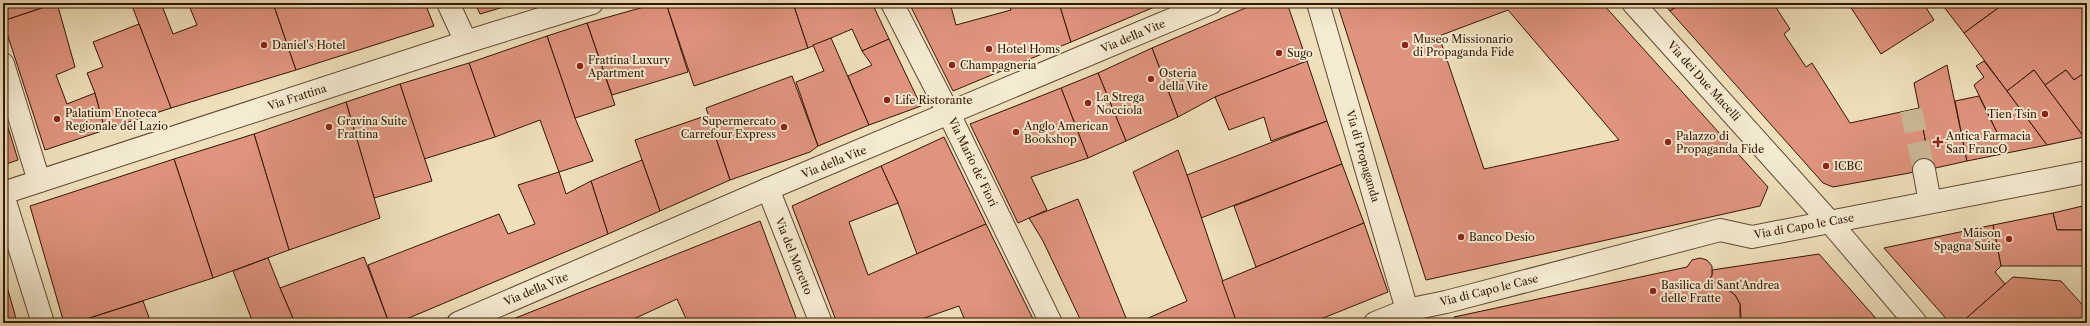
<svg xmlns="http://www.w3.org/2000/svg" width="2090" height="326" viewBox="0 0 2090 326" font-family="'Libre Caslon Text',serif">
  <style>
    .building { fill: #e0937d; stroke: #341603; fill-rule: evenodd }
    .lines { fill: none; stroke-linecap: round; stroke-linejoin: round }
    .minor-tunnel { stroke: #c9b895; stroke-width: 22; stroke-dasharray: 22 11; stroke-linecap: butt }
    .minor-casing { stroke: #624831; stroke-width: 24 }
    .minor { stroke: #f4ebd2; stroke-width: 22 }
    .poi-dot { fill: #8f2418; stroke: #f4ebd2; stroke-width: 1.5 }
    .labels { text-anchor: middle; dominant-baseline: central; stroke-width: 4; stroke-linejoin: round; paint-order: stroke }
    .street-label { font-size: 11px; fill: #341603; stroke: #f4ebd2 }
    .poi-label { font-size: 11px; fill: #341603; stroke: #f4ebd2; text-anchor: start }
  </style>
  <rect width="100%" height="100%" fill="#eee0ba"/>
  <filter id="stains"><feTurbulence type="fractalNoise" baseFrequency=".005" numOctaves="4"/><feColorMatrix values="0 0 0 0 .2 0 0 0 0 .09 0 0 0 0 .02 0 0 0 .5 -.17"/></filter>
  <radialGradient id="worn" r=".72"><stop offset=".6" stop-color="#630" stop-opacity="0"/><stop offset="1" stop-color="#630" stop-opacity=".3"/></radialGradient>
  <g class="building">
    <path d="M 3,3 L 56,3 L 3,21 Z"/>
    <path d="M 57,3 L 75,67 L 56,75 L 67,104 L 95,93 L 105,130 L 45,150 L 3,21 Z"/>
    <path d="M 131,3 L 161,3 L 173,34 L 197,25 L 188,3 L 273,3 L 296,70 L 171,108 Z"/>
    <path d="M 273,3 L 425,3 L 434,26 L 296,70 Z"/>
    <path d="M 475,3 L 517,3 L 480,14 Z"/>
    <path d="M 666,3 L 688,72 L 612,95 L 587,23 L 658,3 Z"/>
    <path d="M 666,3 L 793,3 L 808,48 L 694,86 Z"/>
    <path d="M 793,3 L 872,3 L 889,39 L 862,51 L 852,29 L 808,48 Z"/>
    <path d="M 909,3 L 950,3 L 956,25 L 1011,10 L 1008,3 L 1059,3 L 1071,42 L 953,91 Z"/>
    <path d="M 1059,3 L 1164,3 L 1071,42 Z"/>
    <path d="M 1257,3 L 1287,3 L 1307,61 L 1215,97 L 1178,117 L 1152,48 Z"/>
    <path d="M 1337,3 L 1602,3 L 1768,187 L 1760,206 L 1426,280 ZM 1508,10 L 1619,140 L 1484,169 L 1439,36 Z"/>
    <path d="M 1663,3 L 1682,3 L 1670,11 Z"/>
    <path d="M 1682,3 L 1773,3 L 1790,29 L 1784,34 L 1806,67 L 1812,63 L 1850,123 L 1919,108 L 1931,169 L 1833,187 L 1823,183 L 1670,11 Z"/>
    <path d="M 1848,3 L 1923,3 L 1934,20 L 1881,54 Z"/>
    <path d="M 1941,3 L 2005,3 L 1964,33 Z"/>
    <path d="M 2005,3 L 2087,3 L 2087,71 L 2074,80 L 2066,70 L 2045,85 L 2034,70 L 2007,91 L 1964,33 Z"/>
    <path d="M 587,23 L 615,105 L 575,118 L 547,36 Z"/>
    <path d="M 139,24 L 171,108 L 105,130 L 95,93 L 87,73 L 103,67 L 93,42 Z"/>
    <path d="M 547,36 L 575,118 L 593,161 L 559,172 L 540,120 L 495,137 L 469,63 Z"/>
    <path d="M 831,38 L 869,125 L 818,146 L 796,82 L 824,71 L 813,45 Z"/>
    <path d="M 889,39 L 921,106 L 869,125 L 848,76 L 872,65 L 862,51 Z"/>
    <path d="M 1152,48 L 1178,117 L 1126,141 L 1098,73 Z"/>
    <path d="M 1307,61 L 1327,121 L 1271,141 L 1264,117 L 1229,130 L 1215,97 Z"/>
    <path d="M 1984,61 L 2007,91 L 2047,145 L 2007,153 L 1974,85 L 1984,77 L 1976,66 Z"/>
    <path d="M 469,63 L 495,137 L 424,159 L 400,84 Z"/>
    <path d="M 1947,65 L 1967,161 L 1931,169 L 1914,83 Z"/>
    <path d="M 2034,70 L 2045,85 L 2084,137 L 2047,145 L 2007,91 Z"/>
    <path d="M 2066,70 L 2074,80 L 2087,71 L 2087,136 L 2084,137 L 2045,85 Z"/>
    <path d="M 1098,73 L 1126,141 L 1088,158 L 1061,88 Z"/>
    <path d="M 792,76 L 818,146 L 810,152 L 730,180 L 706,108 Z"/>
    <path d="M 400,84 L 432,181 L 374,198 L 346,102 Z"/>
    <path d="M 1061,88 L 1088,158 L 1031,177 L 1047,210 L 1018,223 L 970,124 Z"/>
    <path d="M 1979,96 L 2007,153 L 1967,161 L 1955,101 Z"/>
    <path d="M 346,102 L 380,218 L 289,250 L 254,134 Z"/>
    <path d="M 3,111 L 18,160 L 3,165 Z"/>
    <path d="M 708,115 L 730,180 L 660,211 L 635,140 Z"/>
    <path d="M 1327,121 L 1342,164 L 1201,218 L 1187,175 Z"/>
    <path d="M 254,134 L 289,250 L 213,278 L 174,159 Z"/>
    <path d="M 944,137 L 986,224 L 917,254 L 898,203 L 881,166 Z"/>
    <path d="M 1178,150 L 1187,175 L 1237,323 L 1137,323 L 1187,301 L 1133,172 Z"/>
    <path d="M 174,159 L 213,278 L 74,323 L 64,323 L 30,206 Z"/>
    <path d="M 642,160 L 660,211 L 608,234 L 591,181 Z"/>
    <path d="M 1342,164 L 1364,223 L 1256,267 L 1234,206 Z"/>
    <path d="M 881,166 L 898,203 L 849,222 L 868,275 L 986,224 L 1035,323 L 966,323 L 959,306 L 919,320 L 920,323 L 837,323 L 792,206 Z"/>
    <path d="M 559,172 L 566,194 L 591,181 L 608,234 L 397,323 L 389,323 L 368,265 L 499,214 L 508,234 L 535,224 L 518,185 Z"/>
    <path d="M 1078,199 L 1128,323 L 1082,323 L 1043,241 L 1029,218 Z"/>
    <path d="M 2087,205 L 2087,230 L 2057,230 L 2053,213 Z"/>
    <path d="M 2053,213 L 2057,230 L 2087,230 L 2087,266 L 2001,266 L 1993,225 Z"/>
    <path d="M 760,221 L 798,323 L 688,323 L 677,299 L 625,323 L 503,323 Z"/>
    <path d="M 1364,223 L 1388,292 L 1311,323 L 1237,323 L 1222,281 Z"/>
    <path d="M 1993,225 L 2001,266 L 1995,272 L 2005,284 L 1961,323 L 1950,323 L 1884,248 Z"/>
    <path d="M 1819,254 L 1880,323 L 1767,323 L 1765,320 L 1762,323 L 1746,323 L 1741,317 L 1740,304 L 1735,295 L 1719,283 L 1707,281 L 1712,275 L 1712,270 Z"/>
    <path d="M 364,257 L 389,323 L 295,323 L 280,288 Z"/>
    <path d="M 268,258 L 280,288 L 295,323 L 253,323 L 233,271 Z"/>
    <path d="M 1700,258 L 1707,260 L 1712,266 L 1712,275 L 1708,282 L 1719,283 L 1735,295 L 1740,304 L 1740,323 L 1455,323 L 1454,317 L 1687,267 L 1692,260 Z"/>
    <path d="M 3,273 L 14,311 L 17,323 L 3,323 Z"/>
    <path d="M 2013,277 L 2061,281 L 2087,310 L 2087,314 L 2077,323 L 1961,323 Z"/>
    <path d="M 143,301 L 151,323 L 74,323 Z"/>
  </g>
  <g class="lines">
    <path class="minor-tunnel" d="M 1911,110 L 1924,170"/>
    <defs>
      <g id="minor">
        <path d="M 448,3 L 466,42"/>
        <path d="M 892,3 L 949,114 L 1051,323"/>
        <path d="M 1318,3 L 1407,310 L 1405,323"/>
        <path d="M 1633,3 L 1829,221 L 1916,323"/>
        <path d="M 3,64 L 39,181"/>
        <path d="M 1924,170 L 1930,202"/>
        <path d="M 768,189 L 821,323"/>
        <path d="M 3,193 L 466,42 L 592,3"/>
        <path d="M 3,195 L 43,323"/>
        <path d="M 458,323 L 768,189 L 1211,3"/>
        <path d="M 1375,323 L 1407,310 L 1446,302 L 1720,230 L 1752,237 L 2087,172"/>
      </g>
    </defs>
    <use href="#minor" class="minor-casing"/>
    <use href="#minor" class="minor"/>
  </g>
  <g class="poi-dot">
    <circle cx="264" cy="45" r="4"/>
    <circle cx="1405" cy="45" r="4"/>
    <circle cx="989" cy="49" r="4"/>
    <circle cx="1279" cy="53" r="4"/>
    <circle cx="952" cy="65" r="4"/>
    <circle cx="580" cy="66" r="4"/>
    <circle cx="1151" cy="79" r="4"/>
    <circle cx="887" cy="100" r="4"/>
    <circle cx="1088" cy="103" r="4"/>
    <circle cx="2045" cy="114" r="4"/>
    <circle cx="57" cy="119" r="4"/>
    <circle cx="329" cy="127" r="4"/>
    <circle cx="784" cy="127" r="4"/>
    <circle cx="1016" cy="132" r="4"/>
    <circle cx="1668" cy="142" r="4"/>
    <path d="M1936 136h4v4h4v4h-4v4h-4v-4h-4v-4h4z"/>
    <circle cx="1826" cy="166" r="4"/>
    <circle cx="1461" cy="237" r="4"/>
    <circle cx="2009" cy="239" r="4"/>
    <circle cx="1653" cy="291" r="4"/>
  </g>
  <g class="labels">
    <g class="street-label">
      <text transform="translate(1133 36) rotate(-23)">Via della Vite</text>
      <text transform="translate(1704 81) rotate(48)">Via dei Due Macelli</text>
      <text transform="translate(297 97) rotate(-18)">Via Frattina</text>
      <text transform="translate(1363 156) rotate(74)">Via di Propaganda</text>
      <text transform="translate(834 162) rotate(-22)">Via della Vite</text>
      <text transform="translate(973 162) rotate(64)">Via Mario de' Fiori</text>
      <text transform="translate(1804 226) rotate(-10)">Via di Capo le Case</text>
      <text transform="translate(794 256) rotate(68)">Via del Moretto</text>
      <text transform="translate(536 289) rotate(-23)">Via della Vite</text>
      <text transform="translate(1489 290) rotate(-14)">Via di Capo le Case</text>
    </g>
    <g class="poi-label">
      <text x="1413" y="39">Museo Missionario<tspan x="1413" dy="13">di Propaganda Fide</tspan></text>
      <text x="272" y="45">Daniel's Hotel</text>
      <text x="997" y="49">Hotel Homs</text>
      <text x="1287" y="53">Sugo</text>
      <text x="588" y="60">Frattina Luxury<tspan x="588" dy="13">Apartment</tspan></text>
      <text x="960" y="65">Champagneria</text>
      <text x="1159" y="73">Osteria<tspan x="1159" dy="13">della Vite</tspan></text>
      <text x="1096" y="97">La Strega<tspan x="1096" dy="13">Nocciola</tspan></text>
      <text x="895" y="100">Life Ristorante</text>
      <text x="65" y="113">Palatium Enoteca<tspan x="65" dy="13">Regionale del Lazio</tspan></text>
      <text x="2037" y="114" text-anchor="end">Tien Tsin</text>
      <text x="337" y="121">Gravina Suite<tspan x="337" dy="13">Frattina</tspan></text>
      <text x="776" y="121" text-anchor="end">Supermercato<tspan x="776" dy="13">Carrefour Express</tspan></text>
      <text x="1024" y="126">Anglo American<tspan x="1024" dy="13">Bookshop</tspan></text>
      <text x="1676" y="136">Palazzo di<tspan x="1676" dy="13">Propaganda Fide</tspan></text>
      <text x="1946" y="136">Antica Farmacia<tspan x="1946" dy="13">San FrancO</tspan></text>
      <text x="1834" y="166">ICBC</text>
      <text x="2001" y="233" text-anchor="end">Maison<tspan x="2001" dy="13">Spagna Suite</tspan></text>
      <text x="1469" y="237">Banco Desio</text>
      <text x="1661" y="285">Basilica di Sant'Andrea<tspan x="1661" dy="13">delle Fratte</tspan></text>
    </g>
  </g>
  <rect width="2090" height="326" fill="none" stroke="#eee0ba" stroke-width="16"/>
  <rect x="4" y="4" width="2082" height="318" fill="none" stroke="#341603" stroke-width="2"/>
  <rect x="8" y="8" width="2074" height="310" fill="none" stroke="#341603"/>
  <rect width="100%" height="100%" filter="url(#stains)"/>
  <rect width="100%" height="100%" fill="url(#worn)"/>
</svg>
